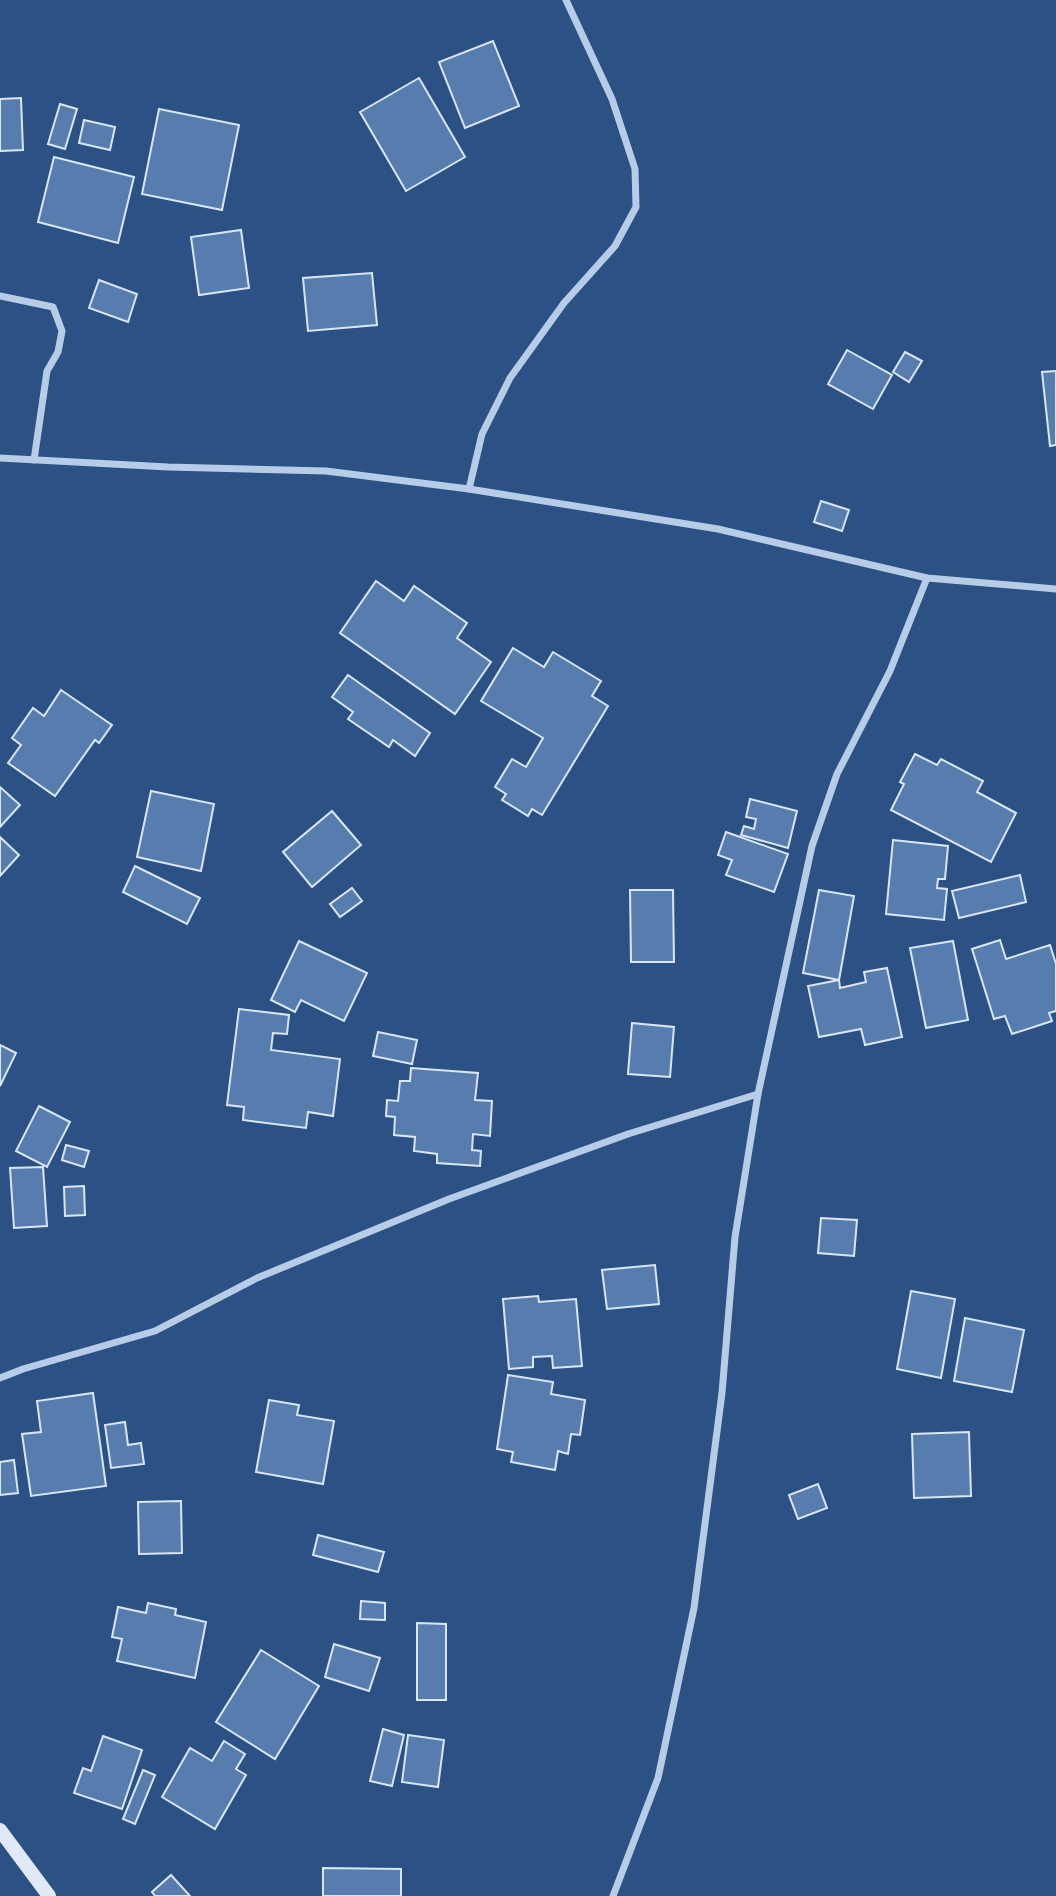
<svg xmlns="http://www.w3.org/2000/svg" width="1056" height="1896" viewBox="0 0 1056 1896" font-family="'Alegreya Sans',sans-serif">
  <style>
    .building { fill: #577dae; stroke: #d9e6f6; stroke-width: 2 }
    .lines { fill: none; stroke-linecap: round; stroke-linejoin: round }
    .minor { stroke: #b6cce7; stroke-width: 7 }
    .secondary { stroke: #e0e9f7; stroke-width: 14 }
  </style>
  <rect width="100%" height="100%" fill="#2b5185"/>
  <g class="building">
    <path d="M 493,41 L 519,106 L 465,128 L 439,62 Z"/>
    <path d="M 419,78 L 465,157 L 406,191 L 360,112 Z"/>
    <path d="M 21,98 L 23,150 L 0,151 L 0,99 Z"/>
    <path d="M 60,104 L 77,109 L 65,149 L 48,144 Z"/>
    <path d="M 159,109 L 239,125 L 222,210 L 142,194 Z"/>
    <path d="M 84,120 L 115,127 L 110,150 L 79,143 Z"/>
    <path d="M 54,157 L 134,177 L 118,243 L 38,222 Z"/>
    <path d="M 241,230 L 249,288 L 199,295 L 191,237 Z"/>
    <path d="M 372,273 L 377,325 L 308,331 L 303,278 Z"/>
    <path d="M 99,280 L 137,294 L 128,322 L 89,308 Z"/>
    <path d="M 847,350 L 892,375 L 873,409 L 828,384 Z"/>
    <path d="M 905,352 L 922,361 L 909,382 L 893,372 Z"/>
    <path d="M 1056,371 L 1056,445 L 1050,446 L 1042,372 Z"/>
    <path d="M 821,501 L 849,510 L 842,531 L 814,522 Z"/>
    <path d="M 376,581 L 404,601 L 414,586 L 467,623 L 457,638 L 491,662 L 455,714 L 340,633 Z"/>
    <path d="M 513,648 L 544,667 L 553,652 L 601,681 L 592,696 L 608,706 L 542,815 L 532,809 L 528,816 L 502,800 L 506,794 L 495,787 L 512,759 L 526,767 L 543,738 L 481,701 Z"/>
    <path d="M 348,675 L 430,733 L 415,756 L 393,740 L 389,747 L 348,719 L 353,712 L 332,697 Z"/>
    <path d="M 61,690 L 112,725 L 99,743 L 95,740 L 55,796 L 8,763 L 21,745 L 12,738 L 33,708 L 44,716 Z"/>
    <path d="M 915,754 L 937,765 L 941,759 L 983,781 L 977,792 L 1016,813 L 991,862 L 891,810 L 904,784 L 900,782 Z"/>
    <path d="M 0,787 L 20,805 L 0,827 Z"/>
    <path d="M 151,791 L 214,804 L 201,871 L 137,857 Z"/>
    <path d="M 750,799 L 797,811 L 788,848 L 741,835 L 744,826 L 754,829 L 756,819 L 746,817 Z"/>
    <path d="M 332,811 L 361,845 L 312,887 L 283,852 Z"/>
    <path d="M 726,832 L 788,854 L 774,892 L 726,875 L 732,860 L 718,855 Z"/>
    <path d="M 0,837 L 19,855 L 0,876 Z"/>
    <path d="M 893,840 L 948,846 L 945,879 L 938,879 L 937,888 L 947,889 L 944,920 L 886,914 Z"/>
    <path d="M 135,866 L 200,898 L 187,924 L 123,892 Z"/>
    <path d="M 1020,875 L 1026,902 L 959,918 L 952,891 Z"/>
    <path d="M 352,888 L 362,901 L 340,917 L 330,904 Z"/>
    <path d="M 630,890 L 673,890 L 674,962 L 631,962 Z"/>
    <path d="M 819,890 L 854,896 L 839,980 L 803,973 Z"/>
    <path d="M 1000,940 L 1006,959 L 1050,945 L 1056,964 L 1056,1011 L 1049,1013 L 1052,1021 L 1012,1034 L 1005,1016 L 994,1019 L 972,949 Z"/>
    <path d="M 299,941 L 367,973 L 344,1021 L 301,1000 L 295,1012 L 271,1000 Z"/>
    <path d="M 953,941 L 968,1020 L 926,1028 L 910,948 Z"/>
    <path d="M 887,968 L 902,1037 L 865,1045 L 861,1029 L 819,1037 L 808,986 L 839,980 L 840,988 L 866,982 L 864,972 Z"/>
    <path d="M 239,1009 L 289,1015 L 287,1034 L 273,1033 L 271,1050 L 340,1059 L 333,1116 L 308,1112 L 306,1128 L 243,1120 L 244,1107 L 227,1105 Z"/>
    <path d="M 632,1023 L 674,1027 L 670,1077 L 628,1074 Z"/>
    <path d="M 378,1032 L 417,1040 L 412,1064 L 373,1056 Z"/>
    <path d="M 0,1045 L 16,1053 L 0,1086 Z"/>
    <path d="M 411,1068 L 478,1073 L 475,1100 L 492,1101 L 490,1136 L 473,1134 L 472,1150 L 481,1151 L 480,1166 L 437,1163 L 437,1154 L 414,1151 L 415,1137 L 394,1135 L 395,1117 L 386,1116 L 387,1100 L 398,1101 L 400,1081 L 410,1081 Z"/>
    <path d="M 39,1106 L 70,1122 L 47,1167 L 16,1151 Z"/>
    <path d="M 66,1145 L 89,1151 L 84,1167 L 62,1160 Z"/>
    <path d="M 43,1167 L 47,1226 L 14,1228 L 10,1168 Z"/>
    <path d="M 84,1186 L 85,1215 L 65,1216 L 64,1187 Z"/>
    <path d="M 821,1218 L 857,1220 L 854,1256 L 818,1253 Z"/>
    <path d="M 655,1265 L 659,1304 L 607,1309 L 602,1270 Z"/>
    <path d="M 911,1291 L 955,1299 L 941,1378 L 897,1369 Z"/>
    <path d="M 538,1296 L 539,1302 L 576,1299 L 582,1366 L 553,1368 L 552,1356 L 533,1357 L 533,1367 L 509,1369 L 503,1299 Z"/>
    <path d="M 965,1318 L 1024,1330 L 1012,1392 L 954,1381 Z"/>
    <path d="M 508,1375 L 553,1382 L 551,1394 L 585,1400 L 580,1435 L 571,1434 L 568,1454 L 558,1451 L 555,1470 L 511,1462 L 513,1452 L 497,1449 Z"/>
    <path d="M 93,1393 L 106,1486 L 31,1496 L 22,1434 L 41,1432 L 37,1401 Z"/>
    <path d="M 269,1400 L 299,1405 L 297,1415 L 334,1421 L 323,1484 L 256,1472 Z"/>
    <path d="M 125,1422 L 128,1445 L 141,1443 L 144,1464 L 111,1468 L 105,1425 Z"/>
    <path d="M 969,1432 L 971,1496 L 914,1498 L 912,1434 Z"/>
    <path d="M 14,1460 L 18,1493 L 0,1495 L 0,1462 Z"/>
    <path d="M 818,1484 L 827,1508 L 798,1519 L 789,1495 Z"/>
    <path d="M 181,1501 L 182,1553 L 139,1554 L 138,1502 Z"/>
    <path d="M 318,1535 L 384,1552 L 378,1572 L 313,1555 Z"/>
    <path d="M 361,1601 L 385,1603 L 385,1620 L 360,1619 Z"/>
    <path d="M 148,1603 L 176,1609 L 175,1615 L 206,1622 L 195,1678 L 117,1661 L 122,1639 L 112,1637 L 118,1607 L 146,1613 Z"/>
    <path d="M 417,1623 L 446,1624 L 446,1700 L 417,1700 Z"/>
    <path d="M 334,1644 L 380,1658 L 369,1691 L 325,1677 Z"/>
    <path d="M 261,1650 L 319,1686 L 275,1759 L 216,1722 Z"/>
    <path d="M 383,1729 L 404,1735 L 392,1786 L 370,1781 Z"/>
    <path d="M 408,1735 L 444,1740 L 438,1787 L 402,1782 Z"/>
    <path d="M 103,1736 L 142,1750 L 122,1809 L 74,1793 L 83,1768 L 91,1771 Z"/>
    <path d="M 224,1741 L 245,1754 L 236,1769 L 246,1775 L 215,1829 L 162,1797 L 190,1748 L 212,1761 Z"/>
    <path d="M 143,1770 L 155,1775 L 135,1824 L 123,1819 Z"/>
    <path d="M 323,1868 L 401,1869 L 401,1896 L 323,1896 Z"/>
    <path d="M 171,1875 L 190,1896 L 155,1896 L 152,1892 Z"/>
  </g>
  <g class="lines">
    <g class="minor">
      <path d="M 0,296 L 53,307 L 62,331 L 58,352 L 47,371 L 34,460"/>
      <path d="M 0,458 L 168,467 L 326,471 L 469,489 L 718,529 L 927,578 L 1056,589"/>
      <path d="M 469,489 L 482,434 L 510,378 L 564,303 L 615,246 L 636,207 L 635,169 L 612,99 L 566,0"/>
      <path d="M 0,1378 L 23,1369 L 155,1331 L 257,1278 L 449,1199 L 628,1134 L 758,1094"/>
      <path d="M 613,1896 L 658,1778 L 694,1608 L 722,1393 L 735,1237 L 758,1094 L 812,846 L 837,774 L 890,671 L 927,578"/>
    </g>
    <path class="secondary" d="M 0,1830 L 49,1896"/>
  </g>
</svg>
